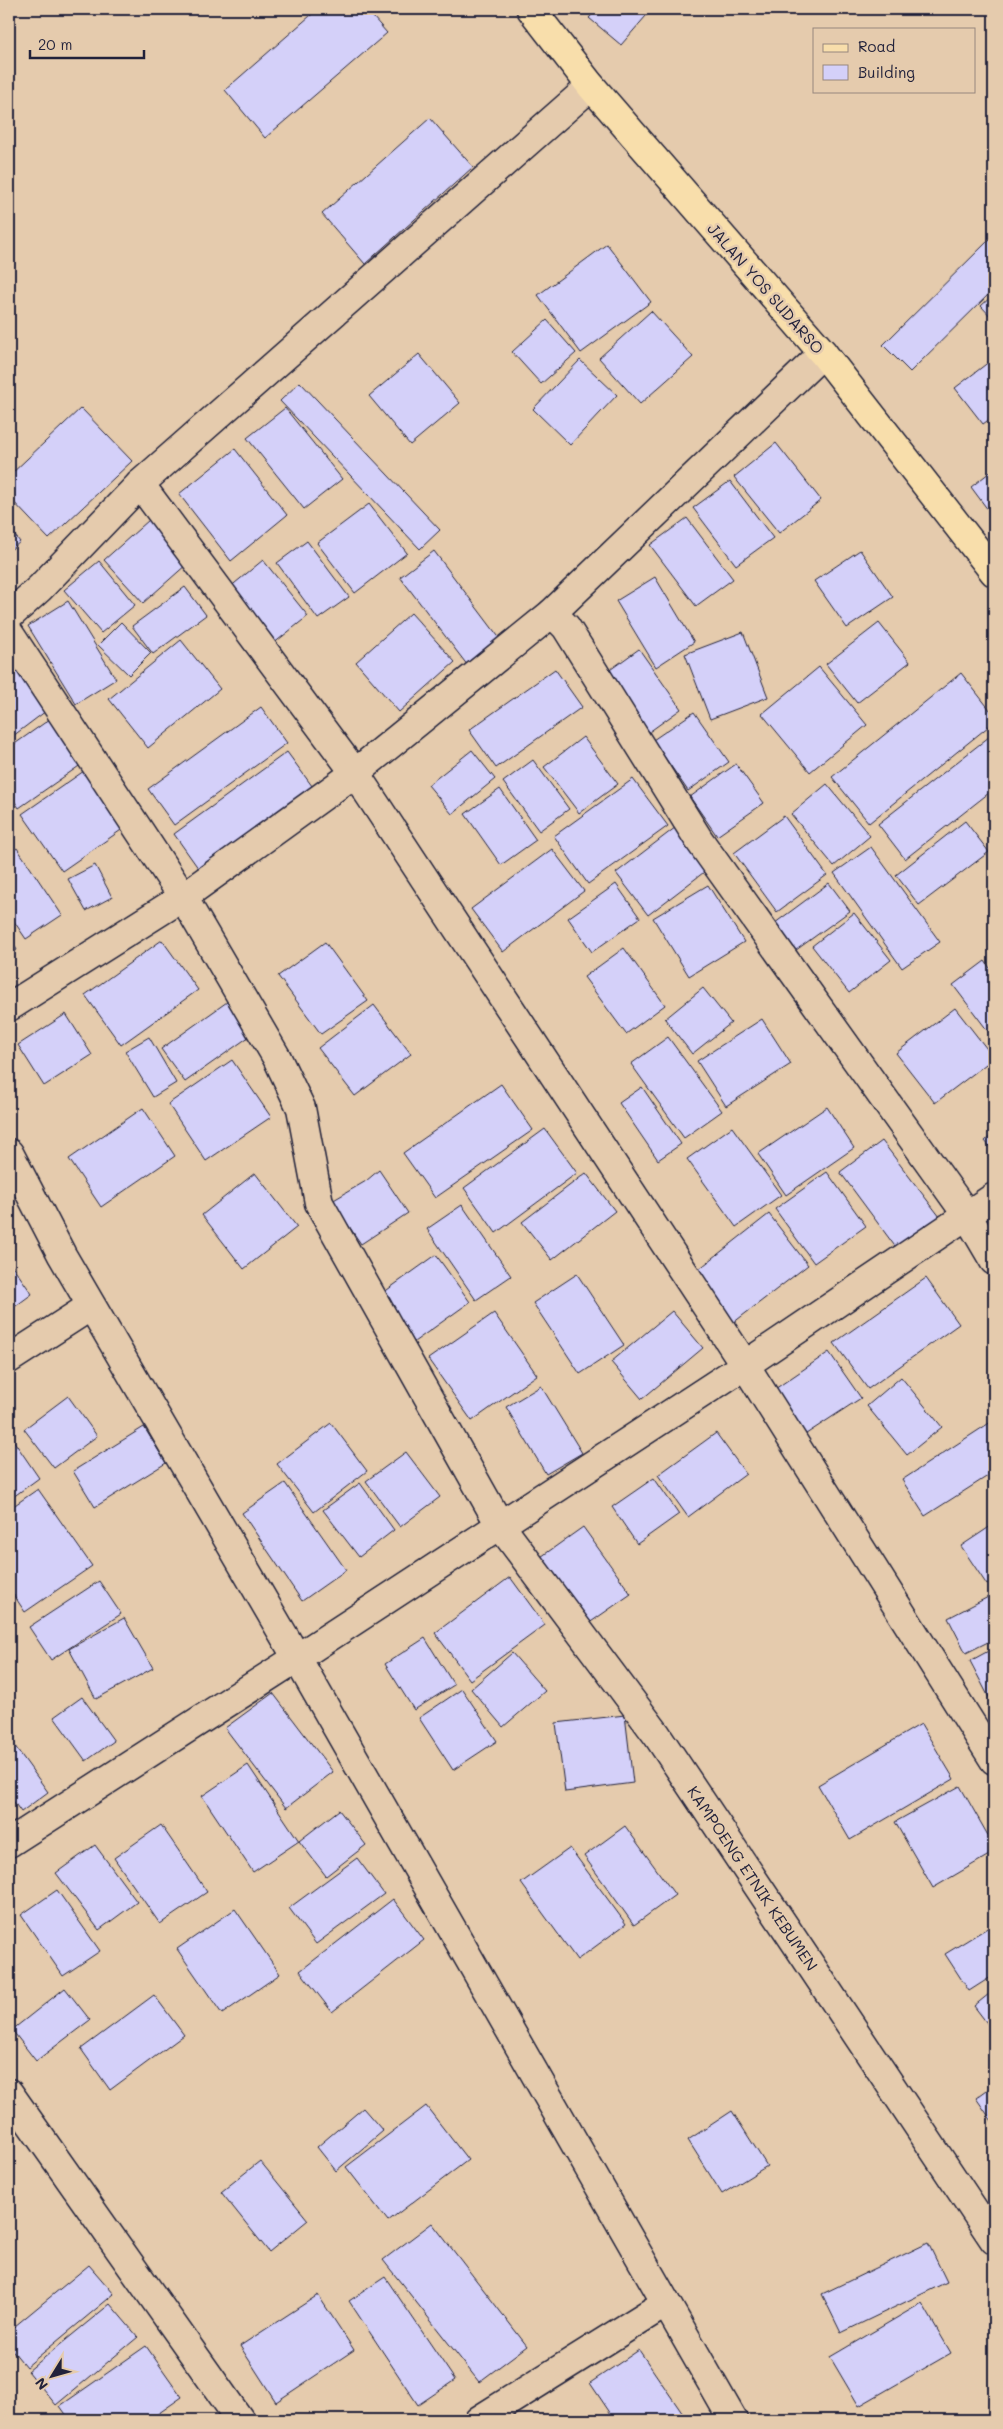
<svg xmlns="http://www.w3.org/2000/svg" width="1003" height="2429" viewBox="0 0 1003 2429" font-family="Mali,sans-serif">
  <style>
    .building { fill: #d4d0f9; stroke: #22223b }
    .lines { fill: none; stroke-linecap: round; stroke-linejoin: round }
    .minor-casing { stroke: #22223b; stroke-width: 31 }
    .major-casing { stroke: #22223b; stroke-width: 31 }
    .minor { stroke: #e5cbad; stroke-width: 28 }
    .major { stroke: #f8deab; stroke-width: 28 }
    .labels { text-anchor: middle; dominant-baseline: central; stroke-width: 5; stroke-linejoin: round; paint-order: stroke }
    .street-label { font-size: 16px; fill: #22223b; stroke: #e5cbad }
  </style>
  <rect width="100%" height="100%" fill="#e5cbad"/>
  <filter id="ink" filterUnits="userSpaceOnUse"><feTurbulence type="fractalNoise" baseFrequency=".02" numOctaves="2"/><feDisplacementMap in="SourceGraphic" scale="10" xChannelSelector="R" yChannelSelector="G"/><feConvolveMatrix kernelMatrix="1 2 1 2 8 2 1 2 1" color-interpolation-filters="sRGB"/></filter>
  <g filter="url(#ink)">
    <g class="building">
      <path d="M 318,9 L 366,9 L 387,33 L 265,138 L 225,90 Z"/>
      <path d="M 597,9 L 652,9 L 621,45 L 589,18 Z"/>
      <path d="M 430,118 L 473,167 L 365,264 L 322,214 Z"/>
      <path d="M 993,236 L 994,289 L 910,372 L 883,345 Z"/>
      <path d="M 607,244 L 651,302 L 581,353 L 538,295 Z"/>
      <path d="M 994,294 L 994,320 L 981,306 Z"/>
      <path d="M 651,311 L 693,357 L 640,404 L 599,358 Z"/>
      <path d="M 547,320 L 576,353 L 541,384 L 512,352 Z"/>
      <path d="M 419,354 L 460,403 L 410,445 L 369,396 Z"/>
      <path d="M 994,358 L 994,416 L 983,424 L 955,388 Z"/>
      <path d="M 580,360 L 617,395 L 570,445 L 533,409 Z"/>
      <path d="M 300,382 L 440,530 L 420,549 L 280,401 Z"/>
      <path d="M 81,408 L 132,461 L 49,539 L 9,497 L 9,476 Z"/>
      <path d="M 285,408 L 342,479 L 304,509 L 247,438 Z"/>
      <path d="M 776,443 L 821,500 L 779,533 L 734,477 Z"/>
      <path d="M 235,449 L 287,515 L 231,561 L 179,494 Z"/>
      <path d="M 994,469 L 994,518 L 971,487 Z"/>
      <path d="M 730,481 L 773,538 L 736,565 L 693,508 Z"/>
      <path d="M 369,504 L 407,553 L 355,593 L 317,543 Z"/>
      <path d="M 687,518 L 733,579 L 696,606 L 650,545 Z"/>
      <path d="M 149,520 L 187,564 L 143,603 L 104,560 Z"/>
      <path d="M 9,528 L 20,542 L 9,551 Z"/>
      <path d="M 307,541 L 349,597 L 318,619 L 277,563 Z"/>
      <path d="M 860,550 L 893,597 L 847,628 L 814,581 Z"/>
      <path d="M 434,551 L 501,640 L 468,666 L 400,577 Z"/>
      <path d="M 263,560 L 308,616 L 273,644 L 229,588 Z"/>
      <path d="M 99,561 L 135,605 L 101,633 L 64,590 Z"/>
      <path d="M 655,577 L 694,642 L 656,667 L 616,601 Z"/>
      <path d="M 185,587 L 206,615 L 153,654 L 132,626 Z"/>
      <path d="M 68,601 L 116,679 L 76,704 L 28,626 Z"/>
      <path d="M 411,613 L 455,662 L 399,712 L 356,662 Z"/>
      <path d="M 121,622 L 151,653 L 129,675 L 98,645 Z"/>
      <path d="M 879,623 L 910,662 L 857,703 L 826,664 Z"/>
      <path d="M 743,632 L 768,697 L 710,719 L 685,654 Z"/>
      <path d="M 181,640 L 220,689 L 148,748 L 109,699 Z"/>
      <path d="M 639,649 L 681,709 L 649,732 L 607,672 Z"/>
      <path d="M 16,664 L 50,708 L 9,739 L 9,669 Z"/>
      <path d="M 819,667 L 867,725 L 810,772 L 762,714 Z"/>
      <path d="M 555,669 L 582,707 L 496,768 L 469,730 Z"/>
      <path d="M 961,673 L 994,715 L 994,722 L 869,823 L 832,777 Z"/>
      <path d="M 261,707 L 287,743 L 174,825 L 148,789 Z"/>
      <path d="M 694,712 L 729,762 L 688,791 L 653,740 Z"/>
      <path d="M 50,719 L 82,764 L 19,808 L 9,793 L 9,748 Z"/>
      <path d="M 994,733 L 994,789 L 905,859 L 878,824 Z"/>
      <path d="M 583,737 L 618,784 L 579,813 L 544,767 Z"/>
      <path d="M 472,750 L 495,779 L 452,814 L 428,785 Z"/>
      <path d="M 287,752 L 315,790 L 201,872 L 174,834 Z"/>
      <path d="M 533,760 L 569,809 L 539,831 L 503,782 Z"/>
      <path d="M 736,764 L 764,803 L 717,836 L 690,797 Z"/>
      <path d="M 84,771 L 124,828 L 62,871 L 22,814 Z"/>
      <path d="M 633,779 L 668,826 L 588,884 L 554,836 Z"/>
      <path d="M 827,784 L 870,836 L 834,866 L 791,814 Z"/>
      <path d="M 500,789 L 536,840 L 501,865 L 465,814 Z"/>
      <path d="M 784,816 L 827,875 L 777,912 L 734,853 Z"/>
      <path d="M 965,821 L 989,852 L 919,905 L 896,875 Z"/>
      <path d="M 680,824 L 712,866 L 648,915 L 616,873 Z"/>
      <path d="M 871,847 L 940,942 L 902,968 L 834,873 Z"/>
      <path d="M 17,848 L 62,915 L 26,939 L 9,914 L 9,854 Z"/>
      <path d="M 552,849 L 584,891 L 503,952 L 471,909 Z"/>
      <path d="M 95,865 L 112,897 L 86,911 L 68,879 Z"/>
      <path d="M 829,883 L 850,911 L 792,953 L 771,926 Z"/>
      <path d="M 616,884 L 640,918 L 592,952 L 568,918 Z"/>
      <path d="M 708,885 L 744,942 L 689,976 L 653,918 Z"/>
      <path d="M 854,913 L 891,960 L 849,993 L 812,946 Z"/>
      <path d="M 9,936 L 17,950 L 9,955 Z"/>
      <path d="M 162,940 L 198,990 L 121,1045 L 85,995 Z"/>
      <path d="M 325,942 L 368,1001 L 321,1034 L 278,976 Z"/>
      <path d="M 624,948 L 665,1005 L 626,1034 L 584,977 Z"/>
      <path d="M 985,961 L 994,974 L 994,1039 L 953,985 Z"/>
      <path d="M 703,988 L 731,1023 L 692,1054 L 665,1019 Z"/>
      <path d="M 227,1002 L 250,1036 L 185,1082 L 161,1049 Z"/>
      <path d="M 374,1005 L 411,1054 L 355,1096 L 318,1048 Z"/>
      <path d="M 955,1008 L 994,1058 L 935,1103 L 896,1053 Z"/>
      <path d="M 66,1014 L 92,1055 L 44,1086 L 18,1045 Z"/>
      <path d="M 762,1019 L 791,1064 L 726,1106 L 697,1061 Z"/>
      <path d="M 149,1037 L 176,1083 L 153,1097 L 125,1051 Z"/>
      <path d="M 668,1037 L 722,1111 L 684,1138 L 631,1064 Z"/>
      <path d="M 232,1060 L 271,1117 L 206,1161 L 168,1104 Z"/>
      <path d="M 501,1084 L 533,1130 L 435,1198 L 403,1153 Z"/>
      <path d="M 642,1087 L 681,1144 L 658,1160 L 619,1103 Z"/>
      <path d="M 827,1107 L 854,1148 L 786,1195 L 758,1154 Z"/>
      <path d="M 143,1108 L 175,1156 L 101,1207 L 69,1159 Z"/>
      <path d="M 732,1127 L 781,1195 L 736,1227 L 687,1159 Z"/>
      <path d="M 545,1129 L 577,1173 L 496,1233 L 464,1188 Z"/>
      <path d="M 994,1133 L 994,1152 L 985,1141 Z"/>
      <path d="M 882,1141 L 940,1217 L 897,1249 L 840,1172 Z"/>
      <path d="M 379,1170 L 408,1213 L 361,1244 L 332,1201 L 366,1181 Z"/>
      <path d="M 827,1172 L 866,1226 L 814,1263 L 775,1209 Z"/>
      <path d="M 255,1173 L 297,1227 L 244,1269 L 202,1215 Z"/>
      <path d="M 586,1173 L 615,1211 L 552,1260 L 522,1222 Z"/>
      <path d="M 462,1205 L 511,1276 L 476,1300 L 427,1229 Z"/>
      <path d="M 769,1214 L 808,1265 L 733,1323 L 694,1273 Z"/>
      <path d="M 436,1255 L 470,1302 L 414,1342 L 380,1295 Z"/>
      <path d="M 9,1261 L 32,1294 L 9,1311 Z"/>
      <path d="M 577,1274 L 624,1345 L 580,1374 L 533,1303 Z"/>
      <path d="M 926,1278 L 959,1324 L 868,1389 L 834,1343 Z"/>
      <path d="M 672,1311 L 703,1348 L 642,1399 L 611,1362 Z"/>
      <path d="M 494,1313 L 537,1375 L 472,1421 L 428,1359 Z"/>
      <path d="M 829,1352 L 861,1398 L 803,1436 L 772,1391 Z"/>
      <path d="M 901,1377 L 942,1427 L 907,1455 L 867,1406 Z"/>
      <path d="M 541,1386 L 582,1453 L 546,1474 L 506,1407 Z"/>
      <path d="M 68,1396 L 97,1436 L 54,1468 L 24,1429 Z"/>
      <path d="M 994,1420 L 994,1472 L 925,1516 L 902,1480 Z"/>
      <path d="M 331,1423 L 367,1471 L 314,1512 L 277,1464 Z"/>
      <path d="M 144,1427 L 166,1463 L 95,1507 L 73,1471 Z"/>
      <path d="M 716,1433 L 746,1474 L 688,1517 L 658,1475 Z"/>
      <path d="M 9,1434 L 39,1478 L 9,1500 Z"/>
      <path d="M 406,1452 L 440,1497 L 400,1527 L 366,1481 Z"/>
      <path d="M 654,1478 L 679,1514 L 637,1544 L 612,1507 Z"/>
      <path d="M 285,1483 L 346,1570 L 302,1601 L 242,1513 Z"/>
      <path d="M 360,1483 L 394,1530 L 359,1557 L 323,1510 Z"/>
      <path d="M 38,1489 L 92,1566 L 25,1612 L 9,1588 L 9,1509 Z"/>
      <path d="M 994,1524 L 994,1580 L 987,1585 L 961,1546 Z"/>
      <path d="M 583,1527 L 631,1594 L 585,1626 L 538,1559 Z"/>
      <path d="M 510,1577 L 545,1625 L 470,1680 L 435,1633 Z"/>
      <path d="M 99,1581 L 121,1614 L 51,1660 L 29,1627 Z"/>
      <path d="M 994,1594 L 994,1639 L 966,1653 L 948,1618 Z"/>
      <path d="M 124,1618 L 153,1668 L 96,1699 L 69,1649 Z"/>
      <path d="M 425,1638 L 454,1685 L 414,1710 L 385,1664 Z"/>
      <path d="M 994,1648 L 994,1707 L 970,1661 Z"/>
      <path d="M 512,1653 L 545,1691 L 503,1727 L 471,1689 Z"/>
      <path d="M 462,1689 L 497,1741 L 453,1770 L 419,1718 Z"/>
      <path d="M 273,1693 L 333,1772 L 286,1808 L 225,1728 Z"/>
      <path d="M 82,1697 L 114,1741 L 86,1761 L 54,1717 Z"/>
      <path d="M 625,1715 L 633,1783 L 565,1792 L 556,1723 Z"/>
      <path d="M 921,1724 L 954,1779 L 850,1840 L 818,1785 Z"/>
      <path d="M 9,1738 L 48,1792 L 21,1812 L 9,1795 Z"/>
      <path d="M 248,1765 L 299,1841 L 253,1872 L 202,1796 Z"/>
      <path d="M 960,1786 L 994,1846 L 994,1852 L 933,1888 L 895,1822 Z"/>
      <path d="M 339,1810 L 366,1845 L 326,1876 L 299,1841 Z"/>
      <path d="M 161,1825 L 207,1892 L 160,1924 L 114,1858 Z"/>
      <path d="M 625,1826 L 675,1895 L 634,1925 L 584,1856 Z"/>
      <path d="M 95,1845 L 137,1902 L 99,1930 L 56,1873 Z"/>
      <path d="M 570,1848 L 626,1924 L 577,1960 L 521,1883 Z"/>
      <path d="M 357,1858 L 384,1894 L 316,1944 L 289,1908 Z"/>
      <path d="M 57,1890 L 100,1951 L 63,1976 L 21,1915 Z"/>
      <path d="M 393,1899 L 424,1940 L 332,2012 L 300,1971 Z"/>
      <path d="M 235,1909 L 280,1974 L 222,2014 L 177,1949 Z"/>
      <path d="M 994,1924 L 994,1975 L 969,1991 L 945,1954 Z"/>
      <path d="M 65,1988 L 90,2020 L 36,2061 L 12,2030 Z"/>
      <path d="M 994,1990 L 994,2024 L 990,2027 L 974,2006 Z"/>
      <path d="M 154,1995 L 184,2035 L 110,2090 L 81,2049 Z"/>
      <path d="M 994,2085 L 994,2124 L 976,2098 Z"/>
      <path d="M 426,2106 L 468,2160 L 388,2221 L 346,2167 Z"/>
      <path d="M 363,2108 L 383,2131 L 336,2171 L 317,2147 Z"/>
      <path d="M 732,2111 L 767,2166 L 722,2194 L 688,2140 Z"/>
      <path d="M 260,2161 L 308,2220 L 269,2252 L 221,2192 Z"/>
      <path d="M 432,2223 L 527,2346 L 479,2382 L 383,2260 Z"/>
      <path d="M 928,2243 L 947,2282 L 841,2333 L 822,2294 Z"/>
      <path d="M 89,2265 L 114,2294 L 26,2367 L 9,2346 L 9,2331 Z"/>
      <path d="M 385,2277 L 455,2380 L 418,2405 L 349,2301 Z"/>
      <path d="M 318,2295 L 354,2350 L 276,2402 L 240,2346 Z"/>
      <path d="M 922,2303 L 951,2353 L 859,2406 L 830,2357 Z"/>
      <path d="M 110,2304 L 138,2337 L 56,2405 L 28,2371 Z"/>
      <path d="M 146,2346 L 182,2397 L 149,2420 L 70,2420 L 60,2406 Z"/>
      <path d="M 639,2350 L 687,2420 L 615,2420 L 590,2383 Z"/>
    </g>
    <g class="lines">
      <defs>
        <g id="minor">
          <path d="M 140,484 L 355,773 L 745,1365 L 994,1760"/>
          <path d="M 552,613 L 823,353"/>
          <path d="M 9,616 L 40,588 L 140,484 L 591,86"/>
          <path d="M 9,633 L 183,897 L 277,1058 L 301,1108 L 319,1203 L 500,1525 L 657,1735 L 994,2240"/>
          <path d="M 9,1007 L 183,897 L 355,773 L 552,613 L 566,627 L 699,840 L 967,1215 L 994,1261"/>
          <path d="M 9,1153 L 62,1255 L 297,1658 L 9,1843"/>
          <path d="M 9,1359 L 91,1306"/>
          <path d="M 9,2093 L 240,2420"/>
          <path d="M 479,2420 L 666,2303"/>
          <path d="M 733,2420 L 297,1658 L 745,1365 L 994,1197"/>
        </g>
        <path id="major" d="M 531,9 L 591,86 L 823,353 L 994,572"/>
      </defs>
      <use href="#minor" class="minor-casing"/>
      <use href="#major" class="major-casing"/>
      <use href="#minor" class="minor"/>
      <use href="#major" class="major"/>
    </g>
  </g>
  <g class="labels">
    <g class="street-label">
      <text transform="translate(766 288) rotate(49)">JALAN YOS SUDARSO</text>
      <text transform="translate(753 1878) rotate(56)">KAMPOENG ETNIK KEBUMEN</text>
    </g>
  </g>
  <rect width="1003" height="2429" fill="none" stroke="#e5cbad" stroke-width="30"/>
  <rect x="15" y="15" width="973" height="2399" fill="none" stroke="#22223b" stroke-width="2" filter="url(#ink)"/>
  <rect x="813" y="28" width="162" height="65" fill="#e5cbad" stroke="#97877f"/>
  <rect x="823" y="44" width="25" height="8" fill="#f8deab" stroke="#97877f"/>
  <text x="858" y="52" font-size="15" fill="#22223b">Road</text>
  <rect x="823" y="65" width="25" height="15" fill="#d4d0f9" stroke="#97877f"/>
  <text x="858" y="78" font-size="15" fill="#22223b">Building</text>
  <g transform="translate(52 2376) rotate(233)" stroke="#e5cbad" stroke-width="4" paint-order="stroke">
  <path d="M0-4L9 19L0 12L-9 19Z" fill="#22223b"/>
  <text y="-8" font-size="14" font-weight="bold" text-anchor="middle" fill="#22223b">N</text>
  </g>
  <path d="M30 50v8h114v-8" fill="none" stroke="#22223b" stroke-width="2.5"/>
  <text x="38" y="50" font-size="15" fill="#22223b" stroke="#e5cbad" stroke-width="4" paint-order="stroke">20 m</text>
</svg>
